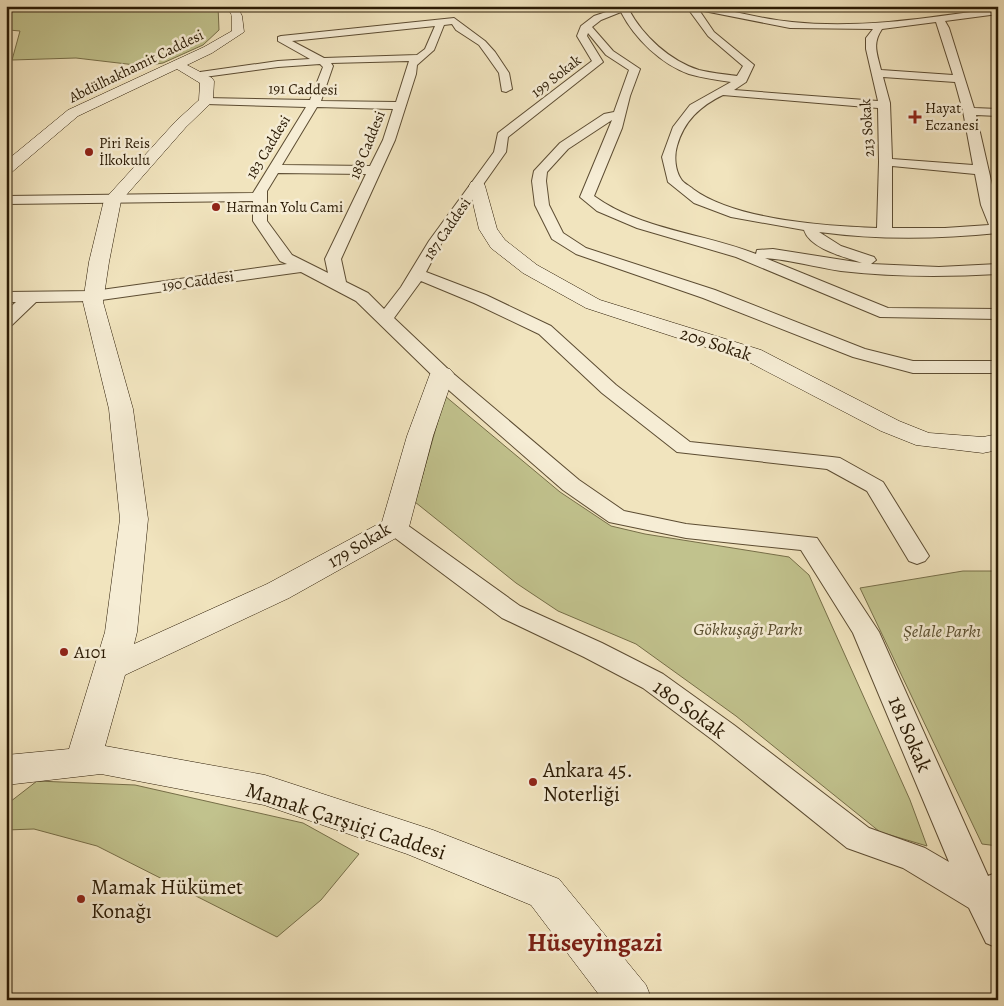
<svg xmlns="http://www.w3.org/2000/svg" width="1004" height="1006" viewBox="0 0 1004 1006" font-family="Alegreya,serif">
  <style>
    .green { fill: #c1c28d; stroke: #766e48 }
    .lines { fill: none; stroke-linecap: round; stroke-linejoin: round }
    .street-casing { stroke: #5c4c32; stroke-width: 2 }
    .secondary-casing { stroke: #2a1a04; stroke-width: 1 }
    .street { fill: #f6edd5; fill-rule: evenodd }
    .secondary { fill: #f6edd5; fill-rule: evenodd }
    .poi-dot { fill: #8f2418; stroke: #f6edd5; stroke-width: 2 }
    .labels { text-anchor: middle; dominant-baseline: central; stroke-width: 5; stroke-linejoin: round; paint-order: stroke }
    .far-street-label { font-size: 15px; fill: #2a1a04; stroke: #f6edd5 }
    .far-poi-label { font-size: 15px; fill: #2a1a04; stroke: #f6edd5; text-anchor: start }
    .street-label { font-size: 18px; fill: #2a1a04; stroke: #f6edd5 }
    .park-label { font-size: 18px; font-style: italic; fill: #574c2d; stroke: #f6edd5 }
    .poi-label { font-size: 18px; fill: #2a1a04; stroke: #f6edd5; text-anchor: start }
    .near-street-label { font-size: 21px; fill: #2a1a04; stroke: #f6edd5 }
    .near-poi-label { font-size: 21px; fill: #2a1a04; stroke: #f6edd5; text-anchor: start }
    .near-district-label { font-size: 26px; font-weight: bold; fill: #7a1f14; stroke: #f6edd5 }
  </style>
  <rect width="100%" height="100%" fill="#f1e4be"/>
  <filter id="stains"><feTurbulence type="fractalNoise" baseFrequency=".004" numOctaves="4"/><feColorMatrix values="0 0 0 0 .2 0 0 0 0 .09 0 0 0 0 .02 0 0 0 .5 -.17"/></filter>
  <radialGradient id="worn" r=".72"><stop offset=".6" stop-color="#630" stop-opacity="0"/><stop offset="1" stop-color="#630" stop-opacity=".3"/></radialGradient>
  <g class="green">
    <path d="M 10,6 L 218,6 L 219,30 L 203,45 L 163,63 L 144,66 L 76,58 L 12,60 L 20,31 L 9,30 Z"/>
    <path d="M 445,396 L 560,492 L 611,526 L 645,534 L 789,557 L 809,575 L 910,800 L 927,846 L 880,832 L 736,716 L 636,644 L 558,611 L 516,583 L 415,502 Z"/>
    <path d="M 963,571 L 998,571 L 998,846 L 982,844 L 860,588 Z"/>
    <path d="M 37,781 L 135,785 L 303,823 L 359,854 L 321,900 L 277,937 L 97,846 L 34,829 L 6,830 L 6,805 Z"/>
  </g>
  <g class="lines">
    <defs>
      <path id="street" d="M 624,6 L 642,6 L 629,10 C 643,36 670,61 699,70 C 711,73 724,74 737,76 L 743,66 L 708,36 L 686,6 C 722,6 756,19 792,22 C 861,29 929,18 998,8 L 998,14 L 945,21 L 949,28 L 974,108 L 998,109 L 998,116 L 976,115 L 998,211 L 998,233 C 939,239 878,240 819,232 L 841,246 L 874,257 L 876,260 L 871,264 L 939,267 L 998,264 L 998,274 C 945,277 893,277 841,271 C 815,267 791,260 765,258 L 888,308 L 998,309 L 998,319 L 880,317 L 736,257 L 637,228 L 597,211 L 580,197 L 612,120 L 568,149 L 547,172 L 546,181 L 549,205 L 563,233 L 586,248 L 715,290 L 865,349 L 913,361 L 998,361 L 998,373 L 913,373 L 853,357 L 703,298 L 576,254 L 552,239 L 535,205 L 532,181 L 534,171 L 560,143 L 604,114 L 614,112 L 629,70 L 606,55 L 588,33 L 587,36 L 603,62 L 508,137 L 506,152 L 441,244 L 426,272 L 486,295 L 551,326 L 616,385 L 690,442 L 832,457 L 840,458 L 883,482 L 929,556 L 925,561 L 917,564 L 909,561 L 867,491 L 827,469 L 677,452 L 602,393 L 539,334 L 474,303 L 421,281 L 394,318 L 449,370 L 579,480 L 624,511 L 686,524 L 817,538 L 879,632 L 988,876 L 998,872 L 998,948 L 986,943 L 969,908 L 903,868 L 847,848 L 714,741 L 643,688 L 584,657 L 502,618 L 387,532 L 383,527 L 387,522 L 395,520 L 403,522 L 520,606 L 602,643 L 663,674 L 734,725 L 869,828 L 925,848 L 949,862 L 853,633 L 801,550 L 686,538 L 609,522 L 563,490 L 435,378 L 356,301 L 301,272 L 94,301 L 36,302 L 12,325 L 6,326 L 6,311 L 16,302 L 6,302 L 6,292 L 94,291 L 287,264 L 280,261 L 253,221 L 253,201 L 6,204 L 6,196 L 253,193 L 306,107 L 206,104 L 200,101 L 206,98 L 310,100 L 323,67 L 320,64 L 278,67 L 197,78 L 193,77 L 192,75 L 193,73 L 278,61 L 310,59 L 278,41 L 278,37 L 281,36 L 454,18 L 485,41 L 495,52 L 509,73 L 512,89 L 506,92 L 502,91 L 499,73 L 487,56 L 479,45 L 456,30 L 452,24 L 444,25 L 434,50 L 417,65 L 416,74 L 395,140 L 341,259 L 346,282 L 368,293 L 384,309 L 401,287 L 429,241 L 494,152 L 498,133 L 592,61 L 577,36 L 581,26 L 594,16 ZM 699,10 L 790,28 L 873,29 L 866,38 L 866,49 L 878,101 L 734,90 L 746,82 L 754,65 L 714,32 ZM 621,12 C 635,39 661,64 689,74 C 703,78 717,80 731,82 L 690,105 L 673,127 L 662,157 L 668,182 L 694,203 L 731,217 L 804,230 C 810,249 845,257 862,263 L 773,249 L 757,250 L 756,254 C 703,233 641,230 594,196 L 622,128 L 630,96 L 640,69 L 613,51 L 592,27 L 601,20 ZM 936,22 L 953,75 L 881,70 C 877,53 872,44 882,29 ZM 435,26 L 425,49 L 417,55 L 324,58 L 292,41 ZM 409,61 L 396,102 L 321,101 L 333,66 L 331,63 ZM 883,77 L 955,82 L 963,111 L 973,165 L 892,159 L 890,103 ZM 723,95 L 878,108 L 879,162 L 877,228 C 824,226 735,220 693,189 C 690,186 683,183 681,179 C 675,170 674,156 677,146 C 684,121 700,106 723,95 ZM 317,107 L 393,109 L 383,140 L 370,166 L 282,165 ZM 892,166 L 975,174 L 981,205 L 989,225 L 945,228 L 892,228 ZM 278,173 L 366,174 L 325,259 L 328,273 L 292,255 L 267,221 L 267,191 Z"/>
      <g id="secondary">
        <path d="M 227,6 L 237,6 L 242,16 L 244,32 L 212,53 L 187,65 L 212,78 L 214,81 L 213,101 L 186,127 L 121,201 L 109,262 L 103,302 L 133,409 L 148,519 L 137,632 L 134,644 L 267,584 L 382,522 L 407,436 L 430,374 L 434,369 L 442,367 L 450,369 L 454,374 L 433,436 L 409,527 L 405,533 L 289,598 L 125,675 L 105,746 L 265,775 L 433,830 L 559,879 L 646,985 L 652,1000 L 603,1000 L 531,905 L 407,854 L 264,805 L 101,774 L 6,785 L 6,755 L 69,749 L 105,632 L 120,519 L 109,409 L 83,302 L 89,262 L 104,200 L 176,121 L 199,100 L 200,83 L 177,69 L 78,116 L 12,172 L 6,174 L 6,161 L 68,110 L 204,47 L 232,31 L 232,16 Z"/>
        <path d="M 477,181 L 483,182 L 485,186 L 497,229 L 505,240 L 537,265 L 600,300 L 761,350 L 899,421 L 929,433 L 983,437 L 998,434 L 998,450 L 983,453 L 916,445 L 881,431 L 745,360 L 586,308 L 523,273 L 491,248 L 479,229 L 469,186 L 471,182 Z"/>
      </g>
    </defs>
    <use href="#street" class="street-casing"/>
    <use href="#secondary" class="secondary-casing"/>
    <use href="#street" class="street"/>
    <use href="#secondary" class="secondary"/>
  </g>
  <g class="poi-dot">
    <path d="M912.5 109.5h5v5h5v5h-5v5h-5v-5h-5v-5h5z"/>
    <circle cx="89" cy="152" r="5"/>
    <circle cx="216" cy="207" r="5"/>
    <circle cx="64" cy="652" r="5"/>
    <circle cx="533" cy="782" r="5"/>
    <circle cx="81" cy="899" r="5"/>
  </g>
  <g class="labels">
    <g class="far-street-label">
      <text transform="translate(136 66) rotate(-26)">Abdülhakhamit Caddesi</text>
      <text transform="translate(556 76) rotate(-38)">199 Sokak</text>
      <text transform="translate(303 89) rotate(1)">191 Caddesi</text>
      <text transform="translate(867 128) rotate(-94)">213 Sokak</text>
      <text transform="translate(367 145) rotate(-68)">188 Caddesi</text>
      <text transform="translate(268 147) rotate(-59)">183 Caddesi</text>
      <text transform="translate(447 229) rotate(-56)">187 Caddesi</text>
      <text transform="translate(198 281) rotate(-8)">190 Caddesi</text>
    </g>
    <g class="far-poi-label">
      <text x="925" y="108">Hayat<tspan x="925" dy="17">Eczanesi</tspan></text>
      <text x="99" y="143">Piri Reis<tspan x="99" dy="17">İlkokulu</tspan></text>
      <text x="226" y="207">Harman Yolu Cami</text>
    </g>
    <g class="street-label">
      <text transform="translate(716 344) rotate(18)">209 Sokak</text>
      <text transform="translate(359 545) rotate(-31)">179 Sokak</text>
    </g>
    <g class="park-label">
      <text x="748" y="629">Gökkuşağı Parkı</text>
      <text x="942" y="631">Şelale Parkı</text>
    </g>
    <g class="poi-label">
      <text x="74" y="652">A101</text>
    </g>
    <g class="near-street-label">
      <text transform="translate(690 709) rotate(36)">180 Sokak</text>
      <text transform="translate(910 734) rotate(67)">181 Sokak</text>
      <text transform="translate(346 821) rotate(18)">Mamak Çarşıiçi Caddesi</text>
    </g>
    <g class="near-poi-label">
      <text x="543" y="770">Ankara 45.<tspan x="543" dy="24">Noterliği</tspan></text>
      <text x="91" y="887">Mamak Hükümet<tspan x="91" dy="24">Konağı</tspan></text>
    </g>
    <g class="near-district-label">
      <text x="595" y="942">Hüseyingazi</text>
    </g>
  </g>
  <rect width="1004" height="1006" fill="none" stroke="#f1e4be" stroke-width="25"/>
  <rect x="8" y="8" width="989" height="991" fill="none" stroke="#2a1a04" stroke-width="2.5"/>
  <rect x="12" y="12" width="979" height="981" fill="none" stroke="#2a1a04"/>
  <rect width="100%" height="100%" filter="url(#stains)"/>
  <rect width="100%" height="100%" fill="url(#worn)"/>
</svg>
